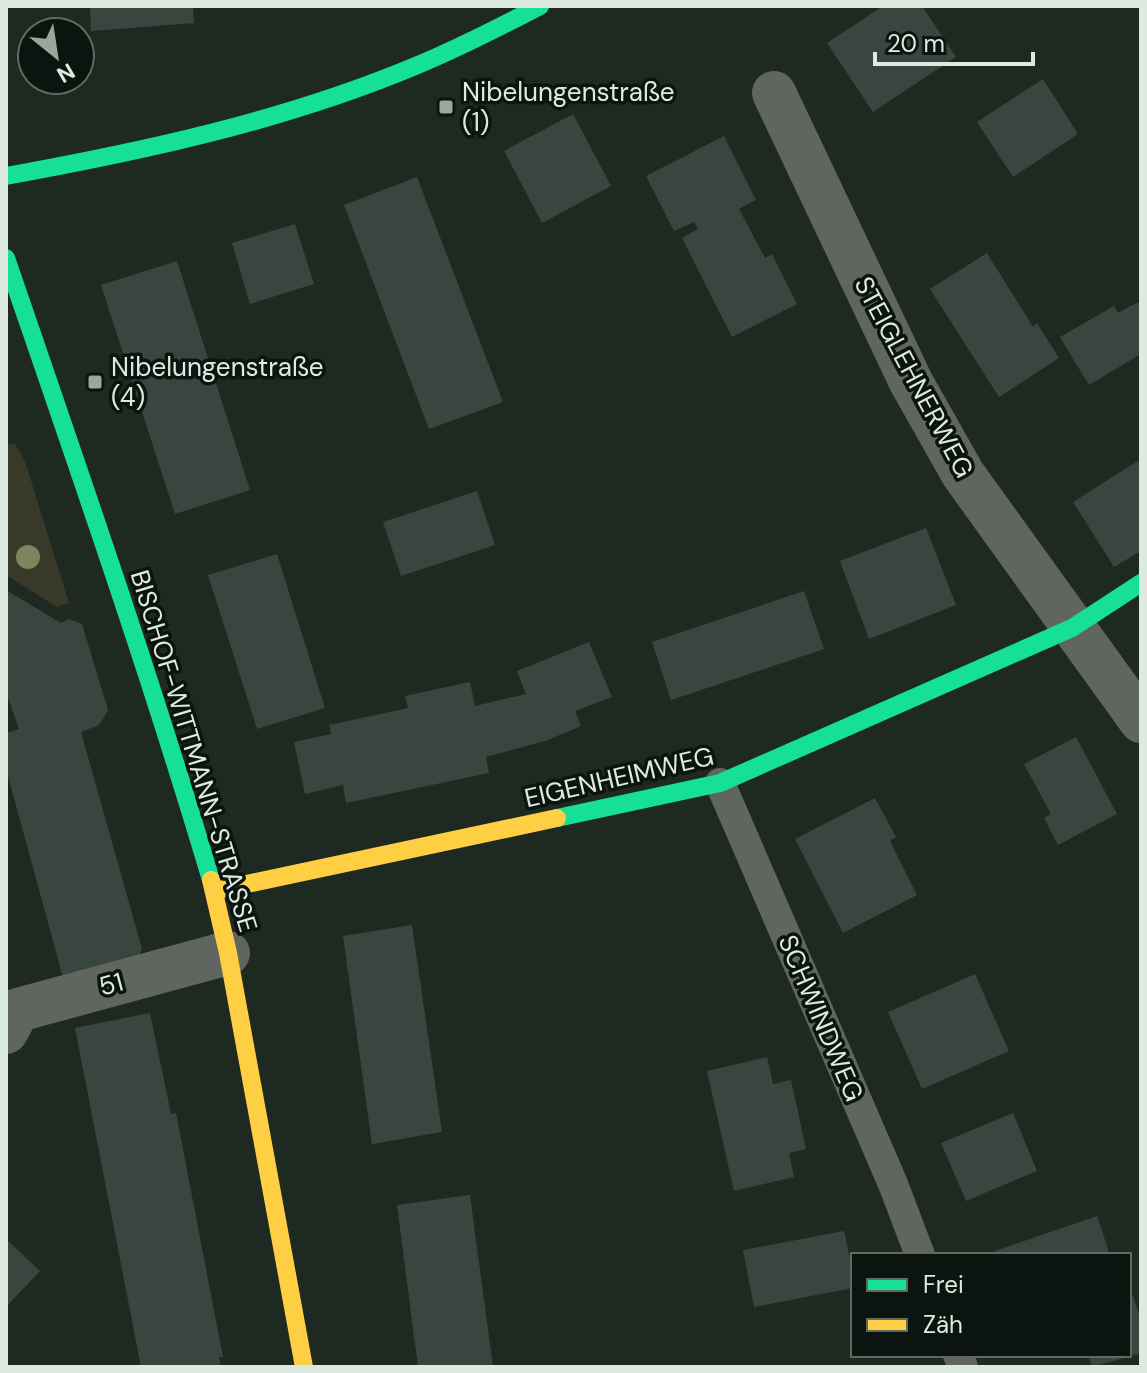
<svg xmlns="http://www.w3.org/2000/svg" width="1147" height="1373" viewBox="0 0 1147 1373" font-family="'DM Sans',sans-serif">
  <style>
    .green { fill: #383929 }
    .building { fill: #394640 }
    .lines { fill: none; stroke-linecap: round; stroke-linejoin: round }
    .lane { stroke: #616560; stroke-width: 30 }
    .street { stroke: #616560; stroke-width: 44 }
    .fast { stroke: #16e098; stroke-width: 18 }
    .slow { stroke: #ffcf43; stroke-width: 18 }
    .tree { fill: #7f8360 }
    .poi-dot { fill: #9aa69e; stroke: #0b140e; stroke-width: 3 }
    .labels { text-anchor: middle; dominant-baseline: central; stroke-width: 7; stroke-linejoin: round; paint-order: stroke }
    .poi-label { font-size: 26px; fill: #ddeae1; stroke: #0b140e; text-anchor: start }
    .street-label { font-size: 26px; fill: #ddeae1; stroke: #0b140e }
  </style>
  <rect width="100%" height="100%" fill="#1e2922"/>
  <path class="green" d="M 6,444 L 15,444 L 25,461 L 69,603 L 57,607 L 6,575 Z"/>
  <g class="building">
    <path d="M 90,6 L 193,6 L 194,23 L 91,31 Z"/>
    <path d="M 883,6 L 922,6 L 956,57 L 873,112 L 827,43 Z"/>
    <path d="M 1043,79 L 1078,134 L 1013,177 L 977,122 Z"/>
    <path d="M 573,114 L 611,186 L 542,223 L 504,151 Z"/>
    <path d="M 724,136 L 756,200 L 739,209 L 765,258 L 772,254 L 797,304 L 732,337 L 682,238 L 698,229 L 694,222 L 674,231 L 646,176 Z"/>
    <path d="M 417,177 L 503,402 L 429,429 L 344,205 Z"/>
    <path d="M 295,224 L 314,284 L 250,304 L 232,243 Z"/>
    <path d="M 987,253 L 1033,327 L 1037,323 L 1059,358 L 999,397 L 930,289 Z"/>
    <path d="M 177,261 L 250,490 L 175,514 L 101,285 Z"/>
    <path d="M 1138,302 L 1141,306 L 1141,354 L 1089,385 L 1060,337 L 1114,306 L 1118,313 Z"/>
    <path d="M 1141,459 L 1141,551 L 1114,567 L 1073,502 Z"/>
    <path d="M 477,491 L 495,545 L 401,576 L 383,522 Z"/>
    <path d="M 926,528 L 956,605 L 869,639 L 840,561 Z"/>
    <path d="M 277,554 L 325,708 L 257,729 L 208,575 Z"/>
    <path d="M 6,590 L 61,623 L 69,619 L 82,624 L 108,710 L 99,725 L 81,732 L 142,949 L 136,961 L 64,981 L 6,769 L 6,733 L 19,729 L 6,692 Z"/>
    <path d="M 804,591 L 824,649 L 671,700 L 652,642 Z"/>
    <path d="M 589,642 L 612,697 L 575,711 L 581,726 L 545,741 L 486,757 L 489,773 L 346,803 L 343,785 L 305,794 L 294,742 L 331,734 L 329,725 L 408,708 L 405,696 L 470,682 L 475,706 L 526,694 L 517,671 Z"/>
    <path d="M 1076,737 L 1117,814 L 1058,845 L 1044,818 L 1051,814 L 1024,764 Z"/>
    <path d="M 875,798 L 896,837 L 890,841 L 917,895 L 843,933 L 795,839 Z"/>
    <path d="M 412,925 L 442,1132 L 372,1144 L 343,936 Z"/>
    <path d="M 975,974 L 1009,1051 L 922,1089 L 888,1012 Z"/>
    <path d="M 150,1013 L 171,1114 L 176,1113 L 223,1357 L 219,1357 L 221,1367 L 141,1367 L 75,1028 Z"/>
    <path d="M 767,1057 L 773,1084 L 791,1080 L 806,1149 L 789,1153 L 794,1177 L 734,1191 L 707,1071 Z"/>
    <path d="M 1013,1113 L 1037,1171 L 966,1201 L 941,1143 Z"/>
    <path d="M 470,1195 L 493,1367 L 418,1367 L 397,1205 Z"/>
    <path d="M 1097,1216 L 1110,1255 L 996,1255 L 995,1251 Z"/>
    <path d="M 844,1231 L 853,1273 L 853,1288 L 754,1307 L 743,1250 Z"/>
    <path d="M 6,1239 L 40,1271 L 6,1307 Z"/>
    <path d="M 1133,1296 L 1141,1320 L 1141,1353 L 1092,1367 L 1088,1355 L 1129,1355 L 1129,1297 Z"/>
  </g>
  <g class="lines">
    <g class="lane">
      <path d="M 720,783 L 893,1184 L 920,1255"/>
      <path d="M 958,1355 L 963,1367"/>
    </g>
    <g class="street">
      <path d="M 774,93 L 911,382 L 963,474 L 1141,721"/>
      <path d="M 6,1032 L 18,1010 L 228,953"/>
    </g>
    <g class="fast">
      <path d="M 6,176 C 144,151 283,121 413,67 C 457,49 498,28 540,6"/>
      <path d="M 6,258 C 77,465 149,671 211,880"/>
      <path d="M 557,818 L 720,783 L 1072,628 L 1141,583"/>
    </g>
    <g class="slow">
      <path d="M 211,880 L 228,953 L 304,1367"/>
      <path d="M 214,891 L 557,818"/>
    </g>
  </g>
  <circle class="tree" cx="28" cy="557" r="12"/>
  <g class="poi-dot">
    <rect x="438" y="99" width="16" height="16" rx="4"/>
    <rect x="87" y="374" width="16" height="16" rx="4"/>
  </g>
  <g class="labels">
    <g class="poi-label">
      <text x="462" y="92">Nibelungenstraße<tspan x="462" dy="30">(1)</tspan></text>
      <text x="111" y="367">Nibelungenstraße<tspan x="111" dy="30">(4)</tspan></text>
    </g>
    <g class="street-label">
      <text transform="translate(914 377) rotate(62)">STEIGLEHNERWEG</text>
      <text transform="translate(194 751) rotate(73)">BISCHOF-WITTMANN-STRASSE</text>
      <text transform="translate(619 777) rotate(-13)">EIGENHEIMWEG</text>
      <text transform="translate(111 984) rotate(-15)">51</text>
      <text transform="translate(821 1018) rotate(67)">SCHWINDWEG</text>
    </g>
  </g>
  <rect width="1147" height="1373" fill="none" stroke="#ddeae1" stroke-width="16"/>
  <rect x="851" y="1253" width="280" height="104" fill="#0b140e" stroke="#5f6a62" stroke-width="2"/>
  <rect x="867" y="1279" width="40" height="12" fill="#16e098" stroke="#5f6a62" stroke-width="2"/>
  <text x="923" y="1293" font-size="24" fill="#ddeae1">Frei</text>
  <rect x="867" y="1319" width="40" height="12" fill="#ffcf43" stroke="#5f6a62" stroke-width="2"/>
  <text x="923" y="1333" font-size="24" fill="#ddeae1">Zäh</text>
  <g transform="translate(56 56) rotate(150)"><circle r="38" fill="#0b140e" stroke="#5f6a62" stroke-width="2"/>
  <path d="M0-6L14 30L0 20L-14 30Z" fill="#9aa69e"/>
  <text y="-12" font-size="22" font-weight="bold" text-anchor="middle" fill="#ddeae1">N</text>
  </g>
  <path d="M875 52v12h158v-12" fill="none" stroke="#ddeae1" stroke-width="4"/>
  <text x="887" y="52" font-size="24" fill="#ddeae1" stroke="#0b140e" stroke-width="6" paint-order="stroke">20 m</text>
</svg>
